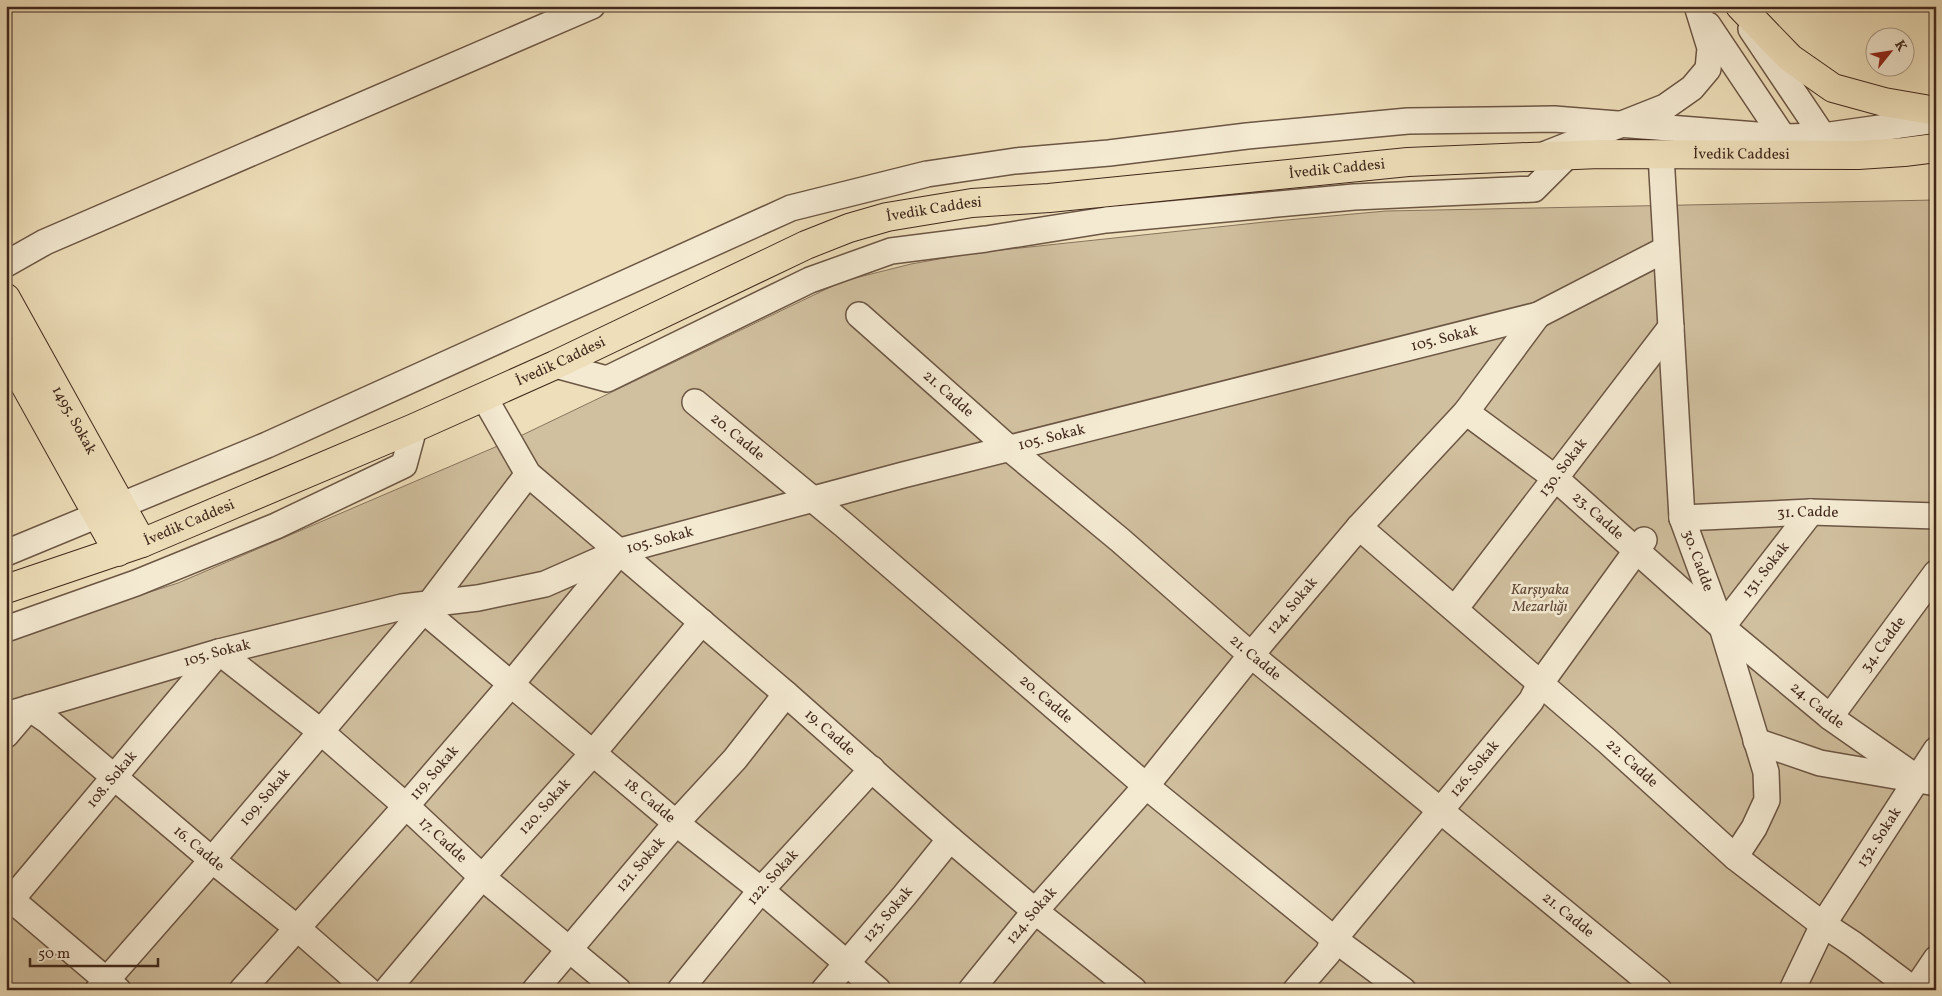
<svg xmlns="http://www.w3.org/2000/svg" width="1942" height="996" viewBox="0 0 1942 996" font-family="Vollkorn,serif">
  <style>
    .green { fill: #d1c09f; stroke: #89745e }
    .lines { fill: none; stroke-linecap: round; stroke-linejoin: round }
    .minor-casing { stroke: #6c5644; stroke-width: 28 }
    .major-casing { stroke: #41281c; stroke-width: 30 }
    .minor { stroke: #f4ead2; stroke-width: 25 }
    .major { stroke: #eedfba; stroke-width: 28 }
    .labels { text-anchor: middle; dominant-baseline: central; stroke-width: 5; stroke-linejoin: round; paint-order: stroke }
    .street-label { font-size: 15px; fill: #41281c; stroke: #f4ead2 }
    .park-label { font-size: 15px; font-style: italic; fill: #5e4636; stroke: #f4ead2 }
  </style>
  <rect width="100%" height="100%" fill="#eedfba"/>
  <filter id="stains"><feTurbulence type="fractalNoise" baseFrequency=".004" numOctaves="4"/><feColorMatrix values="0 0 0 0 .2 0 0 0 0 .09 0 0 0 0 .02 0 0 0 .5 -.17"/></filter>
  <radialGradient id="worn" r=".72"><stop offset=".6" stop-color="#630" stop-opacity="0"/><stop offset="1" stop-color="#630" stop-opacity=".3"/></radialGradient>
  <path class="green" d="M 1936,200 L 1936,990 L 6,990 L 6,638 L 178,583 L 514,439 L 843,281 L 911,264 L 973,253 L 1265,222 L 1386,211 Z"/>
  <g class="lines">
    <defs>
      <g id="minor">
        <path d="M 1708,25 L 1783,137 L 1784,150"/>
        <path d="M 1751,29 L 1823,136 L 1829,148"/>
        <path d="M 1546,154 L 1665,107 L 1692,88 L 1708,69 L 1710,48 L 1698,9"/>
        <path id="s1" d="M 1661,155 L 1682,518 L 1722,627 L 1766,772 L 1767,800 L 1754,828 L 1735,857"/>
        <path d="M 6,264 L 45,242 L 592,6"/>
        <path id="s2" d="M 859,315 L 1010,449 L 1120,540 L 1251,655 L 1659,990"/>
        <path d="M 555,365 L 607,379 L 810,280 L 891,251 L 986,239 L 1106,220 L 1354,197 L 1534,189 L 1567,156"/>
        <path id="s3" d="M 484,397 L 528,474 L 786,694 L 950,839 L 1035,911 L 1134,990"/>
        <path id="s4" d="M 695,402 L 844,525 L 1146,786 L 1334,939 L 1403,990"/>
        <path id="s5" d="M 1466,412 L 1554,477 L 1722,627 L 1830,717 L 1917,778"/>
        <path id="s6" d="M 1682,518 L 1811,512 L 1936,516"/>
        <path id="s7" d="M 1359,527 L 1607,741 L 1735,857 L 1818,921 L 1853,944 L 1914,990"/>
        <path d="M 6,553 L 267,445 L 791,208 L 927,174 L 1015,161 L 1109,153 L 1247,136 L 1408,121 L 1554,119 L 1783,137 L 1823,136 L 1936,120"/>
        <path id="s8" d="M 1455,609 L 1671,327"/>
        <path id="s9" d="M 423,610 L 676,823 L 761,890 L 878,990"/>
        <path id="s10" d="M 1722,627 L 1811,512"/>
        <path d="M 6,629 L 136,583 L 276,526 L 404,465 L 414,428"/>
        <path id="s11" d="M 6,715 L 219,652 L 402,607 L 478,598 L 545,584 L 620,551 L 903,475 L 1538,315 L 1666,249"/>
        <path id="s12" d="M 1830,717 L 1936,573"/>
        <path id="s13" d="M 6,735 L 29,708 L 48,721 L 212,860 L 297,928 L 368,990"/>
        <path d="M 1756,741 L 1820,763 L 1936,783"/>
        <path d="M 6,895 L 118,990"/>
        <path id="s14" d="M 6,906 L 219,652 L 320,731 L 406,806 L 482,877 L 618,990"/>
        <path id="s15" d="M 98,990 L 212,860 L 430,603 L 528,474"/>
        <path id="s16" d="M 242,990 L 406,806 L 512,683 L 617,555"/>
        <path id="s17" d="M 387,990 L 482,877 L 593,753 L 702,622"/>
        <path id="s18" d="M 535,990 L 676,823 L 735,759 L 786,694"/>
        <path id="s19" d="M 680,990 L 761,890 L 872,769"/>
        <path id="s20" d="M 824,990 L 904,896 L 950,839"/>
        <path id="s21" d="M 971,990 L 1035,911 L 1146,786 L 1251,655 L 1359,527 L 1466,412 L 1538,315"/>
        <path id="s22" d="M 1296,990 L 1328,953 L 1334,939 L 1531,701 L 1540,684 L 1644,540"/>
        <path id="s23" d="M 1792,990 L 1824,923 L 1936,750"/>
        <path d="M 1915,990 L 1936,959"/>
      </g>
      <g id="major">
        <path d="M 1740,6 L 1790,58 L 1833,88 L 1884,102 L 1936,111"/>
        <path id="s24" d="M 6,298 L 142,543"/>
        <path d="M 6,351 L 118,552"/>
        <path id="s25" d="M 6,589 L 142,543 L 414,428 L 555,365 L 806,245 L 849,228 L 887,217 L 972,203 L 1049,198 L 1408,162 L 1599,154 L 1858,155 L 1904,152 L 1936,148"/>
      </g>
    </defs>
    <use href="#minor" class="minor-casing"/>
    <use href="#major" class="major-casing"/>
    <use href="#minor" class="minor"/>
    <use href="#major" class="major"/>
  </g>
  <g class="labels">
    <g class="street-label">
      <text stroke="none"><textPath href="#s25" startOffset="1815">İvedik Caddesi</textPath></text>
      <text stroke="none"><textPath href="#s25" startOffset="1410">İvedik Caddesi</textPath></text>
      <text stroke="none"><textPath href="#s25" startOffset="1005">İvedik Caddesi</textPath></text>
      <text stroke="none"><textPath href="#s11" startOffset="1489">105. Sokak</textPath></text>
      <text stroke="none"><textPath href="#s25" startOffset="600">İvedik Caddesi</textPath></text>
      <text stroke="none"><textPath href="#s2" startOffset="119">21. Cadde</textPath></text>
      <text stroke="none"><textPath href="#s24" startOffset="140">1495. Sokak</textPath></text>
      <text stroke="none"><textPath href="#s4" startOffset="55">20. Cadde</textPath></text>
      <text stroke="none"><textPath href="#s11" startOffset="1084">105. Sokak</textPath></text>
      <text stroke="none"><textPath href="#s8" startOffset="178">130. Sokak</textPath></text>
      <text stroke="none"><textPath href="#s6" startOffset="126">31. Cadde</textPath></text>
      <text stroke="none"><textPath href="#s5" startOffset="168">23. Cadde</textPath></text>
      <text stroke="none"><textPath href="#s25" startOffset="195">İvedik Caddesi</textPath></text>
      <text stroke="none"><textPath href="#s11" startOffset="679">105. Sokak</textPath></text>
      <text stroke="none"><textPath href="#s1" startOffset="409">30. Cadde</textPath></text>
      <text stroke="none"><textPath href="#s10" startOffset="72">131. Sokak</textPath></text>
      <text stroke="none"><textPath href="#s21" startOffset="501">124. Sokak</textPath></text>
      <text stroke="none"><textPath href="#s12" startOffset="90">34. Cadde</textPath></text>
      <text stroke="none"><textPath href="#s11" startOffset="220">105. Sokak</textPath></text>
      <text stroke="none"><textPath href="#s2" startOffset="524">21. Cadde</textPath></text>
      <text stroke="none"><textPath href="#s4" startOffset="460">20. Cadde</textPath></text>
      <text stroke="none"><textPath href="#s5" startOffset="458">24. Cadde</textPath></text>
      <text stroke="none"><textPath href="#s3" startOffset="486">19. Cadde</textPath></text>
      <text stroke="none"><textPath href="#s7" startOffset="361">22. Cadde</textPath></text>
      <text stroke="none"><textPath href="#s22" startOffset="285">126. Sokak</textPath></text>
      <text stroke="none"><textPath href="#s16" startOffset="290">119. Sokak</textPath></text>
      <text stroke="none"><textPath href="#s14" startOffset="165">108. Sokak</textPath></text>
      <text stroke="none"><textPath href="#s15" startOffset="255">109. Sokak</textPath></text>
      <text stroke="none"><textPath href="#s9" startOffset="296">18. Cadde</textPath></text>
      <text stroke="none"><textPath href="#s17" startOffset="242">120. Sokak</textPath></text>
      <text stroke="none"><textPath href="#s23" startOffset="176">132. Sokak</textPath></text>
      <text stroke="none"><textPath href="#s14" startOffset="624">17. Cadde</textPath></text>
      <text stroke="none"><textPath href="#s13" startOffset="256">16. Cadde</textPath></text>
      <text stroke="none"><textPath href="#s18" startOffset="164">121. Sokak</textPath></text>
      <text stroke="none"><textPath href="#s19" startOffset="146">122. Sokak</textPath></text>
      <text stroke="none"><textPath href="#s20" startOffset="99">123. Sokak</textPath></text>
      <text stroke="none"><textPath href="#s2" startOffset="929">21. Cadde</textPath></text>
      <text stroke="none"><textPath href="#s21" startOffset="96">124. Sokak</textPath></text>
    </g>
    <g class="park-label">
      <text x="1540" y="590">Karşıyaka<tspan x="1540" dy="17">Mezarlığı</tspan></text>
    </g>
  </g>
  <rect width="1942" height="996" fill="none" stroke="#eedfba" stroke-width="25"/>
  <rect x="8" y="8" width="1927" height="981" fill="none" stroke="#41281c" stroke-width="2.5"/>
  <rect x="12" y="12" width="1917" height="971" fill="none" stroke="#41281c"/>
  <g transform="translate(1890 52) rotate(60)"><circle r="24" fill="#f4ead2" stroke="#ac9c89"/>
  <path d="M0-4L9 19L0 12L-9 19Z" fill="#8f2418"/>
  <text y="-8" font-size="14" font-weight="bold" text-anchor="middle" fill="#41281c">K</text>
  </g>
  <path d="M30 958v8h128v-8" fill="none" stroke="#41281c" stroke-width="2.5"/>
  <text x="38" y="958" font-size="15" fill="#41281c" stroke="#f4ead2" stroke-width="4" paint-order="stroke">50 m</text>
  <rect width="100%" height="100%" filter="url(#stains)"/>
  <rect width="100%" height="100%" fill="url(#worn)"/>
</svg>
